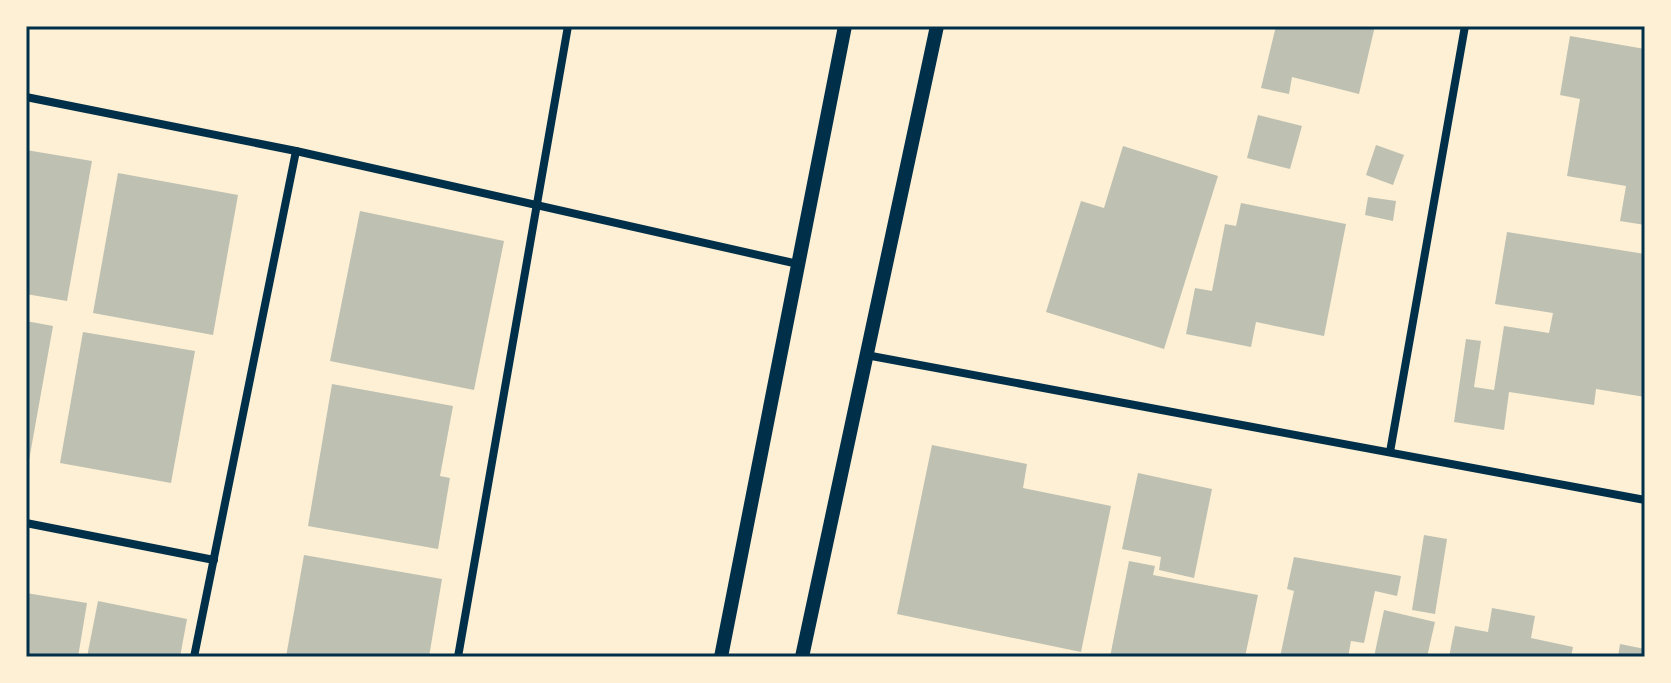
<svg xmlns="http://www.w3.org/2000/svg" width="1671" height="683" viewBox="0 0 1671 683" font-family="'Varela Round',sans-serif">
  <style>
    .building { fill: #bec0b2 }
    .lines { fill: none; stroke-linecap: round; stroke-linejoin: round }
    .minor { stroke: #003049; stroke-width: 8 }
    .tertiary { stroke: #003049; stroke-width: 14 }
    .neatline { fill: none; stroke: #003049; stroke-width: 3 }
  </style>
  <rect width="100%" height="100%" fill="#fdf0d5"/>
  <g class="building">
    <path d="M 1276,26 L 1375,26 L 1359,94 L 1292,77 L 1289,94 L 1261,88 Z"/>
    <path d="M 1570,36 L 1645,49 L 1645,225 L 1620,221 L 1626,186 L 1567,176 L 1580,99 L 1560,95 Z"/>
    <path d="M 1258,115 L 1302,126 L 1290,169 L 1247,158 Z"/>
    <path d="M 1376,145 L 1404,155 L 1393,185 L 1366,175 Z"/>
    <path d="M 1123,146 L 1218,176 L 1164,349 L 1046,312 L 1081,201 L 1104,208 Z"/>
    <path d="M 26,150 L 92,161 L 67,301 L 26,294 Z"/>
    <path d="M 118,173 L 238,195 L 213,335 L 93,313 Z"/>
    <path d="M 1368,197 L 1396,201 L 1393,221 L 1365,215 Z"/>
    <path d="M 1241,203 L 1346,224 L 1324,336 L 1256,322 L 1251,347 L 1186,334 L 1195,288 L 1212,291 L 1225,224 L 1236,226 Z"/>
    <path d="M 360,211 L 504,241 L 474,390 L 330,361 Z"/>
    <path d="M 1507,232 L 1645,254 L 1645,397 L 1596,389 L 1594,405 L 1509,392 L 1504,430 L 1454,422 L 1466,339 L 1481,341 L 1474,387 L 1494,390 L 1504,326 L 1549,333 L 1553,313 L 1495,304 Z"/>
    <path d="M 26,321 L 53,326 L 28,466 L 26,466 Z"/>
    <path d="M 83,332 L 195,351 L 171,483 L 60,463 Z"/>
    <path d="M 332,384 L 453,406 L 440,476 L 450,478 L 438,549 L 308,526 Z"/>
    <path d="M 932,445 L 1027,464 L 1023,488 L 1111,506 L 1081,652 L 897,614 Z"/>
    <path d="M 1138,473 L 1212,489 L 1194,578 L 1159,570 L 1161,557 L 1122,549 Z"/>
    <path d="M 1424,535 L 1447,539 L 1435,614 L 1412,610 Z"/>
    <path d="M 304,555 L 442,579 L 429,657 L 286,657 Z"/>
    <path d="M 1294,557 L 1401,576 L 1397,596 L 1375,591 L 1364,643 L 1351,641 L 1348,657 L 1280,657 L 1294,591 L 1287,589 Z"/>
    <path d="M 1129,561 L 1155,566 L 1153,575 L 1258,595 L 1245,657 L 1110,657 Z"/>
    <path d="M 26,593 L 87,603 L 78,657 L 26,657 Z"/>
    <path d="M 98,601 L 187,619 L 180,657 L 87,657 Z"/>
    <path d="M 1492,608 L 1535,616 L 1531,638 L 1573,647 L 1571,657 L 1449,657 L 1455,626 L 1488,632 Z"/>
    <path d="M 1384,610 L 1435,622 L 1427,657 L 1374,657 Z"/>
    <path d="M 1620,644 L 1645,649 L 1645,657 L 1618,657 Z"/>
  </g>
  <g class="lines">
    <g class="minor">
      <path d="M 26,97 L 296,151 L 798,264"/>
      <path d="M 866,355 L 1645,500"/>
      <path d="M 1390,452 L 1465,26"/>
      <path d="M 26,523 L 214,560"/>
      <path d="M 194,657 L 296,151"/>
      <path d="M 458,657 L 568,26"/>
    </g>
    <g class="tertiary">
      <path d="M 721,657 L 845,26"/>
      <path d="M 802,657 L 937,26"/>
    </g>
  </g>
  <rect width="1671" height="683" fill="none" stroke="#fdf0d5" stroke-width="56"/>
  <rect x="28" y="28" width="1615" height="627" class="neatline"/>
</svg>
